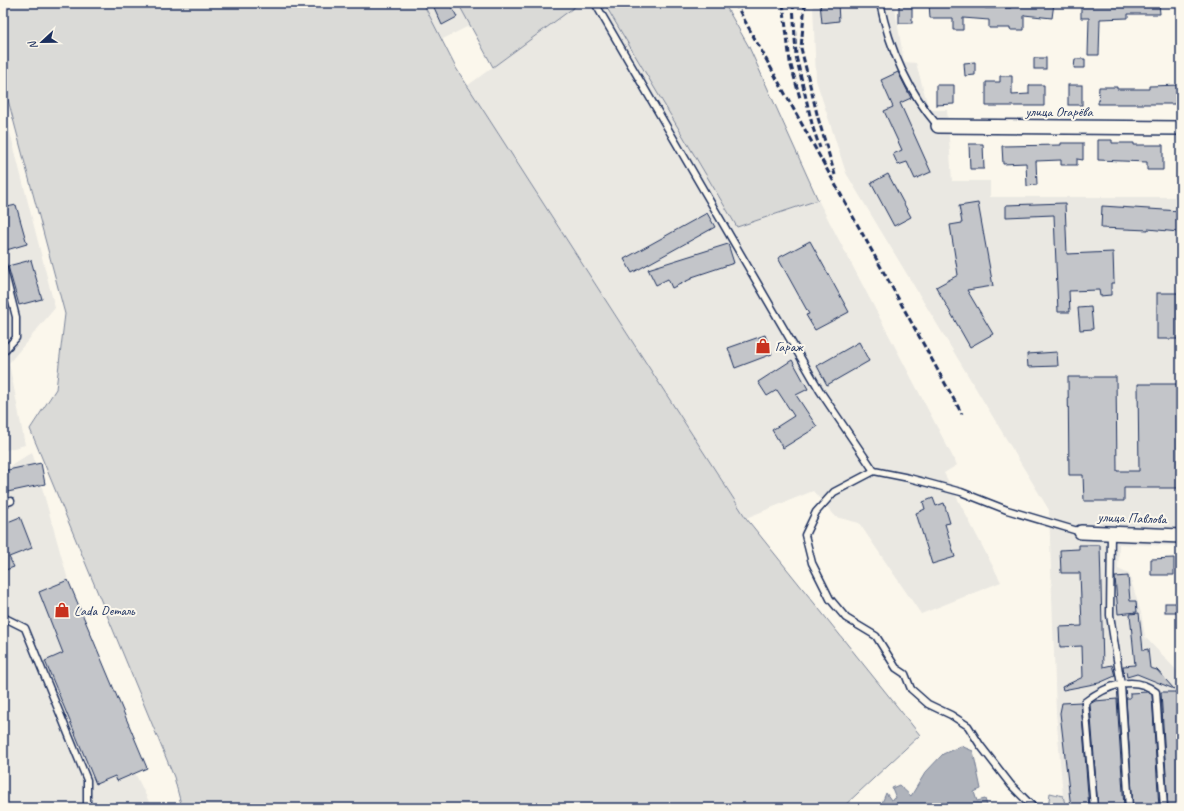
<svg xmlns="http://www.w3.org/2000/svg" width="1184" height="811" viewBox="0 0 1184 811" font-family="Caveat,sans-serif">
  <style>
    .built { fill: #eae8e2 }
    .green { fill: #dadad7; stroke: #7a849a }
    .water { fill: #afb3bb; stroke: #747e96 }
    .building { fill: #c3c5c9; stroke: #1b2f5e }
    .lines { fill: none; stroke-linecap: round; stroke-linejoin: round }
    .service-casing { stroke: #1b2f5e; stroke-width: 9 }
    .minor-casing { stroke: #1b2f5e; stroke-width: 16 }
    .service { stroke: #fbf7ec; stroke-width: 6 }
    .minor { stroke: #fbf7ec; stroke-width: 13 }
    .rail { stroke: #1b2f5e; stroke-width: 3; stroke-dasharray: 6 3; stroke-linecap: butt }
    .labels { text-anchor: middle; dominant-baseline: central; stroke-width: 4; stroke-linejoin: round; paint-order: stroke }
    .street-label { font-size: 14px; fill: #1b2f5e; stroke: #fbf7ec }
    .poi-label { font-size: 14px; fill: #1b2f5e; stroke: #fbf7ec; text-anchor: start }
  </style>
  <rect width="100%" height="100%" fill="#fbf7ec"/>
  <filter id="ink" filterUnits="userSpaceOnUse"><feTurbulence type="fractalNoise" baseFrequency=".025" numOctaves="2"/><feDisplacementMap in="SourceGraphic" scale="8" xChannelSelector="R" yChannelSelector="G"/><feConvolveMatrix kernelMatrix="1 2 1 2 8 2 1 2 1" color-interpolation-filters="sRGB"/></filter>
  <g filter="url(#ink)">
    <g class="built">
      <path d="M 423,3 L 458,3 L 471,25 L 441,40 Z"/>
      <path d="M 580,3 L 604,3 L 737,227 L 818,200 L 957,465 L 944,473 L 1001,582 L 921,614 L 859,523 L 836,517 L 813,491 L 746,518 L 467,86 Z"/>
      <path d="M 813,3 L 894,3 L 904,62 L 916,63 L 929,110 L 947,110 L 952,181 L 990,181 L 990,197 L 1181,197 L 1181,546 L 1119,544 L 1118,569 L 1129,574 L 1141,613 L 1145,637 L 1181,675 L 1181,808 L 1066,808 L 1063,796 L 1056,712 L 1049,510 L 846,173 L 816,80 Z"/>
      <path d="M 3,105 L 55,308 L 9,363 L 25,445 L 3,451 Z"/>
      <path d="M 32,452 L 68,580 L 147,768 L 135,773 L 152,808 L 3,808 L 3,471 Z"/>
    </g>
    <g class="green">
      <path d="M 3,3 L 423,3 L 456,68 L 746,518 L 920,735 L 842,808 L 182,808 L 174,777 L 30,429 L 56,389 L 65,314 L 3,81 Z"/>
      <path d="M 458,3 L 580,3 L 493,67 Z"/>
      <path d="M 604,3 L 724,3 L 749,47 L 818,200 L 737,227 Z"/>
      <path d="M 1050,793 L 1063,796 L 1066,808 L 1048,808 Z"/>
    </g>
    <path class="water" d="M 961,746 L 973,751 L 981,789 L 974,792 L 977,801 L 985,799 L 988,808 L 880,808 L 886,793 L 891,800 L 896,798 L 892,788 L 899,785 L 911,796 L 925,773 L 943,754 Z"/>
    <g class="building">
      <path d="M 432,3 L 450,3 L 457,17 L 442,25 Z"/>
      <path d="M 820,3 L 838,3 L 839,21 L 822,23 Z"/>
      <rect x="899" y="3" width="13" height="20"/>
      <path d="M 929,3 L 970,6 L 971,3 L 985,3 L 985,8 L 1011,8 L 1011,3 L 1054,3 L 1052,18 L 1024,15 L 1024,30 L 1010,30 L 1010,28 L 989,28 L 989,20 L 963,18 L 963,30 L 953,30 L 953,18 L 930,18 Z"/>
      <path d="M 1081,3 L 1159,3 L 1160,14 L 1128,14 L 1128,18 L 1100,19 L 1099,55 L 1088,55 L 1089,18 L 1081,18 Z"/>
      <rect x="1034" y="58" width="12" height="11"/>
      <path d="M 1075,59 L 1085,59 L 1085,68 L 1074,68 Z"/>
      <path d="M 975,62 L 975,75 L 965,76 L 964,63 Z"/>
      <path d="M 898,72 L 911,98 L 900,103 L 931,172 L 915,179 L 907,162 L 898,165 L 893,154 L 902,150 L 884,111 L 893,107 L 881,80 Z"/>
      <path d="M 1000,76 L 1012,76 L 1012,95 L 1029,94 L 1029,85 L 1044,85 L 1044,106 L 986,106 L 986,82 L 1000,82 Z"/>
      <path d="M 936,85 L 954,85 L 954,104 L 936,105 Z"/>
      <rect x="1068" y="85" width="14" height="20"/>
      <path d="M 1181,85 L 1181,104 L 1098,104 L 1099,87 L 1117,87 L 1117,89 L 1149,89 L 1149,86 Z"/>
      <path d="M 1098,140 L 1112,140 L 1112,143 L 1134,143 L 1134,145 L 1163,145 L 1163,170 L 1147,170 L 1147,162 L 1098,160 Z"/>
      <path d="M 1061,143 L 1083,143 L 1083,160 L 1077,159 L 1077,165 L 1061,165 L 1061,160 L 1036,161 L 1037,185 L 1027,186 L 1026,163 L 1003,164 L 1002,146 L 1061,145 Z"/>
      <path d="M 969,144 L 983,144 L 984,169 L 970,169 Z"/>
      <path d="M 888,174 L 911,217 L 894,226 L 871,183 Z"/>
      <path d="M 978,203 L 993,286 L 967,290 L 993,334 L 970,347 L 936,287 L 958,275 L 950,225 L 962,223 L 959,206 Z"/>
      <path d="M 1065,203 L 1067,254 L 1113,252 L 1114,283 L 1111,283 L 1111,295 L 1100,296 L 1099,290 L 1069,291 L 1070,312 L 1058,312 L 1054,215 L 1006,217 L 1006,205 Z"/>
      <path d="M 16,205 L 27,244 L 3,251 L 3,208 Z"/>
      <path d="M 1102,206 L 1180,211 L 1178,232 L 1148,229 L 1148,230 L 1101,228 Z"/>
      <path d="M 707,213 L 715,227 L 632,273 L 624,259 Z"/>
      <path d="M 810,241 L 849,312 L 815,330 L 806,315 L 809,314 L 778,258 Z"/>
      <path d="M 728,244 L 734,263 L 692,277 L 693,278 L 672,288 L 668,279 L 656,285 L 648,269 Z"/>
      <path d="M 31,260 L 42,299 L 19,305 L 8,266 Z"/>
      <rect x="1157" y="293" width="22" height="46"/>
      <path d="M 1091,307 L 1093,329 L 1080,330 L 1078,308 Z"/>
      <path d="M 765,335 L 772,354 L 735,368 L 728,348 Z"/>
      <path d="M 859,342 L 869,361 L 827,385 L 817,366 Z"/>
      <path d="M 1057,352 L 1058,366 L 1028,367 L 1027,354 Z"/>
      <path d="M 792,360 L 808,389 L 796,395 L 817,427 L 783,448 L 772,430 L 794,416 L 777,390 L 767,396 L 758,382 Z"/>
      <path d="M 1068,377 L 1116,377 L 1117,471 L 1139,471 L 1138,384 L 1181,384 L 1181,488 L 1124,488 L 1124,501 L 1084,501 L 1083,475 L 1069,475 Z"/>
      <path d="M 41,463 L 45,484 L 3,493 L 3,471 Z"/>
      <path d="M 933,498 L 936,506 L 944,503 L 950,523 L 945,524 L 955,557 L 932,564 L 916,513 L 925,509 L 923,502 Z"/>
      <path d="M 20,517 L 32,548 L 9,557 L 14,567 L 3,571 L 3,524 Z"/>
      <path d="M 1079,545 L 1100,545 L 1103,667 L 1112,665 L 1115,676 L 1099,683 L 1063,690 L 1062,687 L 1083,677 L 1082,646 L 1060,647 L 1059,627 L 1082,626 L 1080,573 L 1061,573 L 1060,550 L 1079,549 Z"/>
      <path d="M 1174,558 L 1174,575 L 1151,575 L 1151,559 Z"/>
      <path d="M 1128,576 L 1130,601 L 1136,601 L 1137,612 L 1118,614 L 1115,577 Z"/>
      <path d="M 68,580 L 147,768 L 117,781 L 115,776 L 96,784 L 45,661 L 63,653 L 39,592 Z"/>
      <rect x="1165" y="603" width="16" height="9"/>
      <path d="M 1139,613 L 1143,650 L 1148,649 L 1150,668 L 1157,670 L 1174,689 L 1137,674 L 1127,677 L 1126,671 L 1124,673 L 1123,666 L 1135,665 L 1130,614 Z"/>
      <path d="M 1148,692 L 1152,695 L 1159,808 L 1133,808 L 1126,698 L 1130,698 L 1130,693 Z"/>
      <path d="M 1161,692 L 1177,692 L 1181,744 L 1181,808 L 1168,808 Z"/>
      <path d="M 1117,699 L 1124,808 L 1098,808 L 1090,704 L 1095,701 Z"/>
      <path d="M 1081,702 L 1089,808 L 1071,808 L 1060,713 L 1062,703 Z"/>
    </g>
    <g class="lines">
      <defs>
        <g id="service">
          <path d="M 595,3 L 820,391 L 874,471 L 909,478 L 961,492 L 1007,510 L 1081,532"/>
          <path d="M 880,3 C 889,47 908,91 938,126"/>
          <path d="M 3,266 L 16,317 L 16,338 L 3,352"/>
          <path d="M 874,471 L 834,492 L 816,512 L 805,535 L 812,563 L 830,599 L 846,618 L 876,636 L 896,668 L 905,674 L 911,689 L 928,704 L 951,715 L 968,726 L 980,745 L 1011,785 L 1034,808"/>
          <path d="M 3,504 L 11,501"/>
          <path d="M 1111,533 L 1110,615 L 1121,685 L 1129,808"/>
          <path d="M 3,617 L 25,628 L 87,780 L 87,808"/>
          <path d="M 1094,808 L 1085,702 C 1106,686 1134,674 1156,692 L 1164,808"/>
        </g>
        <g id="minor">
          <path d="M 938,126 L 1181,128"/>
          <path d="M 1081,532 L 1181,536"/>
        </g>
      </defs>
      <use href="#service" class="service-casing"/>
      <use href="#minor" class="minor-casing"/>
      <use href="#service" class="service"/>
      <use href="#minor" class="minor"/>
      <g class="rail">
        <path d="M 735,3 L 962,414"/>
        <path d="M 783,3 L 790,62 L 800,98"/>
        <path d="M 793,3 L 796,56 L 813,128 L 820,148"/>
        <path d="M 805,3 L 801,48 L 818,118 L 835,175"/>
      </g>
    </g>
  </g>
  <defs>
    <symbol id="shop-bare" viewBox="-9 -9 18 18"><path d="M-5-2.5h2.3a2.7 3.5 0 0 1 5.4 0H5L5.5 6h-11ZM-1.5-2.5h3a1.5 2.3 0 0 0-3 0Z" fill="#c8321e" stroke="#fbf7ec" stroke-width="2.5" paint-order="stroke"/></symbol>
  </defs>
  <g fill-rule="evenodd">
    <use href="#shop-bare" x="752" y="335" width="22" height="22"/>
    <use href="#shop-bare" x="51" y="599" width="22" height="22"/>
  </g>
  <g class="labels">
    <g class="street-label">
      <text x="1059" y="111">улица Огарёва</text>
      <text transform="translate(1132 518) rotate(2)">улица Павлова</text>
    </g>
    <g class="poi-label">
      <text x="775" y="346">Гараж</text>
      <text x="74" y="610">Lada Dеталь</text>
    </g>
  </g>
  <rect width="1184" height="811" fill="none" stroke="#fbf7ec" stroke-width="16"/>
  <rect x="8" y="8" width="1168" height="795" fill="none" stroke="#1b2f5e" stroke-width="1.5" filter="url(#ink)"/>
  <g transform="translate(42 42) rotate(248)" stroke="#fbf7ec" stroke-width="3" paint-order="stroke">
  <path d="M0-3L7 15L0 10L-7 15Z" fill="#1b2f5e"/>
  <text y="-6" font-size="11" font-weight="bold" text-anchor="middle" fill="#1b2f5e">N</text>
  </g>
</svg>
